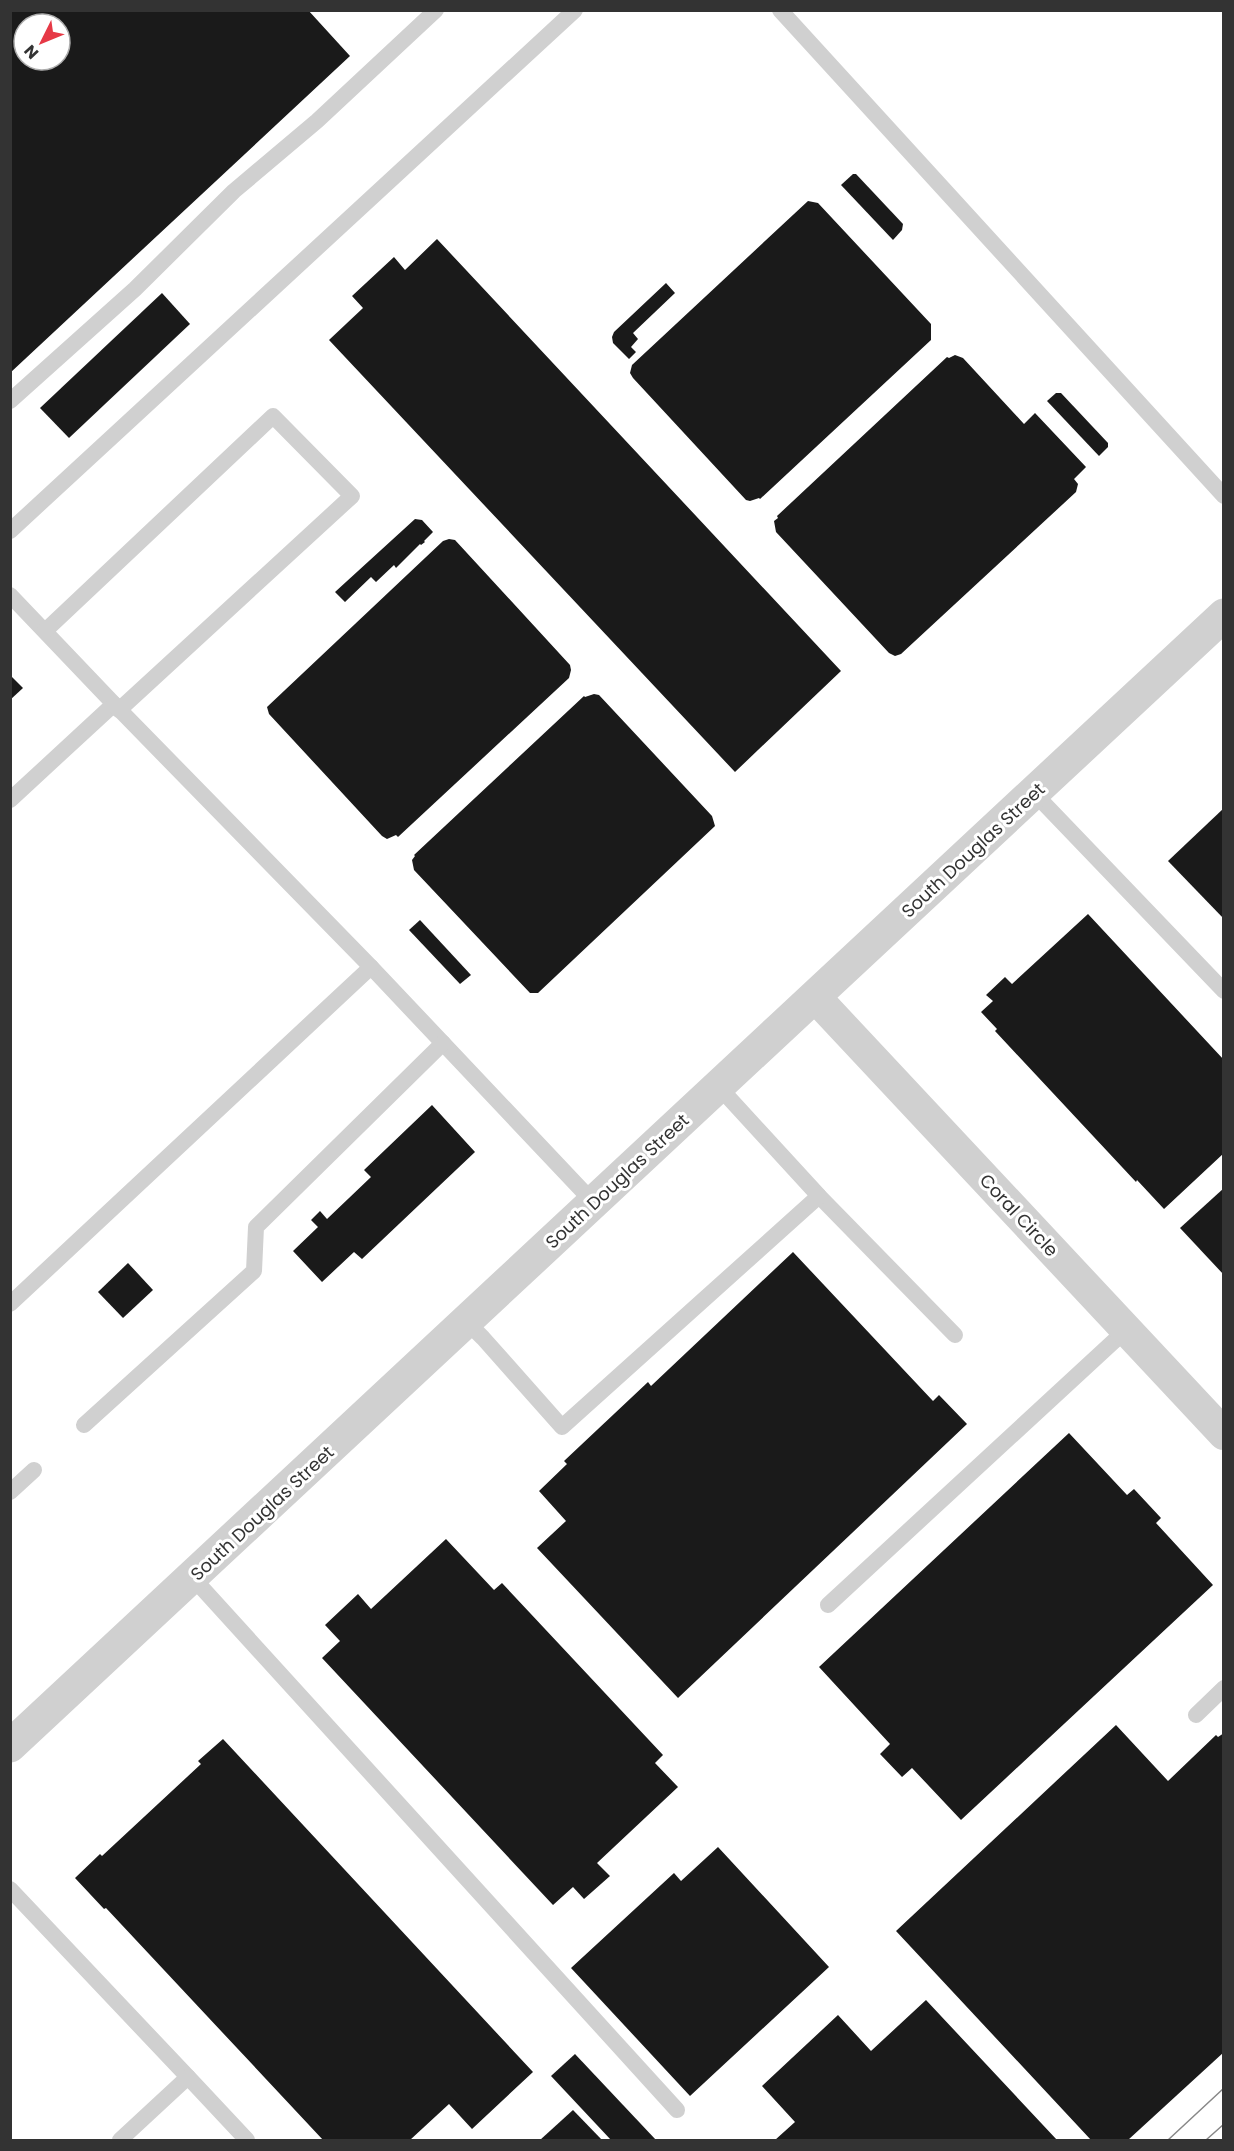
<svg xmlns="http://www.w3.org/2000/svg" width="1234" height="2151" viewBox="0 0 1234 2151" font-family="Poppins,sans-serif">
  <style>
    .building { fill: #1a1a1a; fill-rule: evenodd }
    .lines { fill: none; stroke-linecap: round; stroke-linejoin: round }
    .service { stroke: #d0d0d0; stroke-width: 16 }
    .minor { stroke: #d0d0d0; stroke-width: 32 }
    .tertiary { stroke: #d0d0d0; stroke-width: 33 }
    .tram { stroke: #888; stroke-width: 1.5 }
    .labels { text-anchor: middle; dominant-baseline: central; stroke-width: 6; stroke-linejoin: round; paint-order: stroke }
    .street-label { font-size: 18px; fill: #333; stroke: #fff }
  </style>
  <rect width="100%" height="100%" fill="#fff"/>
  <g class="building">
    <path d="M 10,10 L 308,10 L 350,56 L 10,373 ZM 24,24 L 60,24 L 60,60 L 24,60 Z"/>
    <path d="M 853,174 L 856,174 L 903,224 L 902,230 L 893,240 L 841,185 Z"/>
    <path d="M 808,201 L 818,203 L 931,324 L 931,340 L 760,499 L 759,498 L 750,501 L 746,500 L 633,378 L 630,373 L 632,365 Z"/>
    <path d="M 437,239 L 841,671 L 735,772 L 329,340 L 363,308 L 352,296 L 394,257 L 405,270 Z"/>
    <path d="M 666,283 L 675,293 L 633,333 L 638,339 L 631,347 L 636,352 L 629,359 L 613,343 L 612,337 L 614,332 Z"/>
    <path d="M 162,293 L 190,324 L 69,438 L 40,408 Z"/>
    <path d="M 955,355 L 963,358 L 1024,424 L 1035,413 L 1086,467 L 1074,479 L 1078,484 L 1076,492 L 901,654 L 895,656 L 889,653 L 776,532 L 774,521 L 778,518 L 777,516 L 947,357 L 949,358 Z"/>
    <path d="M 1056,393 L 1061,393 L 1108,443 L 1108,447 L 1099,456 L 1047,401 Z"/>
    <path d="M 415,519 L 422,520 L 433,532 L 424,541 L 425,542 L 421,545 L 420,544 L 396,568 L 394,565 L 376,582 L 371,577 L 345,602 L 335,592 Z"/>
    <path d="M 449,539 L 455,540 L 570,665 L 571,670 L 569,678 L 398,837 L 396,835 L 387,839 L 382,836 L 269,714 L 267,707 L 443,541 Z"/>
    <path d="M 10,675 L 23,688 L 10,700 Z"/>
    <path d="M 594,694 L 599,695 L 712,816 L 715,826 L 538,993 L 530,993 L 414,870 L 412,860 L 415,856 L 414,855 L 584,696 L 585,697 Z"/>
    <path d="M 1224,808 L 1224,919 L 1168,861 Z"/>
    <path d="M 1088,914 L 1224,1060 L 1224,1153 L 1164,1209 L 1137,1180 L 1136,1182 L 995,1031 L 997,1029 L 981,1012 L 993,1001 L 986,995 L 1005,977 L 1012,984 Z"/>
    <path d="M 420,920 L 471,975 L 460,984 L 409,930 Z"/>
    <path d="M 432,1105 L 475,1152 L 362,1259 L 354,1252 L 322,1282 L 293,1251 L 318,1227 L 311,1220 L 320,1211 L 327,1219 L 371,1177 L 364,1170 Z"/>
    <path d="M 1224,1188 L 1224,1275 L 1180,1228 Z"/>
    <path d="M 793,1252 L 933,1401 L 939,1395 L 967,1424 L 678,1698 L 537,1548 L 566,1521 L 539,1491 L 567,1464 L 564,1461 L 648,1382 L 651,1386 Z"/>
    <path d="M 128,1263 L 153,1290 L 123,1318 L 98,1292 Z"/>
    <path d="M 1069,1433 L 1127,1495 L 1134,1489 L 1161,1518 L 1156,1523 L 1213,1585 L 961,1820 L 912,1768 L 902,1777 L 880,1754 L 890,1744 L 819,1667 Z"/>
    <path d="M 446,1539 L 494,1590 L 502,1583 L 663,1755 L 655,1763 L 678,1787 L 597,1863 L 610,1876 L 584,1899 L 573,1887 L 553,1905 L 322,1658 L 340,1641 L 325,1625 L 358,1594 L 371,1609 Z"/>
    <path d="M 1116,1725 L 1168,1781 L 1216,1735 L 1218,1737 L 1224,1733 L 1224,2052 L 1128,2140 L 1091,2140 L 896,1931 Z"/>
    <path d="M 223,1739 L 533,2072 L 472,2129 L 449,2104 L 410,2140 L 323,2140 L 106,1908 L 104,1909 L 75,1878 L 100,1854 L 102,1856 L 201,1764 L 198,1761 Z"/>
    <path d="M 718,1847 L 829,1967 L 690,2096 L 571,1968 L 674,1873 L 681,1881 Z"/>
    <path d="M 926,2000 L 1057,2140 L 775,2140 L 795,2122 L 762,2086 L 838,2015 L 871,2051 Z"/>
    <path d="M 575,2054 L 656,2140 L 611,2140 L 551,2076 Z"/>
    <path d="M 573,2110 L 602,2140 L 540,2140 Z"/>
  </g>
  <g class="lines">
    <g class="service">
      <path d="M 780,10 L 1224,496"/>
      <path d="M 10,401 L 135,289 L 234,191 L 317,121 L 436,10"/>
      <path d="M 10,531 L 575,10"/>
      <path d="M 10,595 L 114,704 L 10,800"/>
      <path d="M 45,631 L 273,416 L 352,496 L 119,710"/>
      <path d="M 114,704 L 371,967 L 594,1203"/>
      <path d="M 1034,793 L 1224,991"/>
      <path d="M 819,1196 L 955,1335"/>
      <path d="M 10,1304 L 371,967"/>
      <path d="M 467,1322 L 483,1338 L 562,1427 L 819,1196 L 719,1087"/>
      <path d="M 84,1425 L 254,1271 L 256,1227 L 443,1043"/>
      <path d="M 10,1492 L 34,1470"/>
      <path d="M 193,1578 L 677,2110"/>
      <path d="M 828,1605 L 1126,1330"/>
      <path d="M 1196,1715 L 1224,1688"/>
      <path d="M 10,1889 L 188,2077"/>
      <path d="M 120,2140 L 188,2077 L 247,2140"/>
    </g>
    <path class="minor" d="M 815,997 L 1224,1434"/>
    <path class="tertiary" d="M 10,1746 L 1224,615"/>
    <g class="tram">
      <path d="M 1168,2140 L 1224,2088"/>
      <path d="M 1206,2140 L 1224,2124"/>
    </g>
  </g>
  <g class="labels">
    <g class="street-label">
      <text transform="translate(973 850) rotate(-43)">South Douglas Street</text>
      <text transform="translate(617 1181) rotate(-43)">South Douglas Street</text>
      <text transform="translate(1019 1215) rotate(47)">Coral Circle</text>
      <text transform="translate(262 1513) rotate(-43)">South Douglas Street</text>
    </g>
  </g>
  <rect width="1234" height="2151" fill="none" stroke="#333333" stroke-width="24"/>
  <g transform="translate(42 42) rotate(227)"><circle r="28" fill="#ffffff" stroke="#adadad" stroke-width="1.5"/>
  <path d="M0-4.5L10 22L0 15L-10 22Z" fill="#e63946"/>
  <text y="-9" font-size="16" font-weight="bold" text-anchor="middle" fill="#333333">N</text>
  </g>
</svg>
